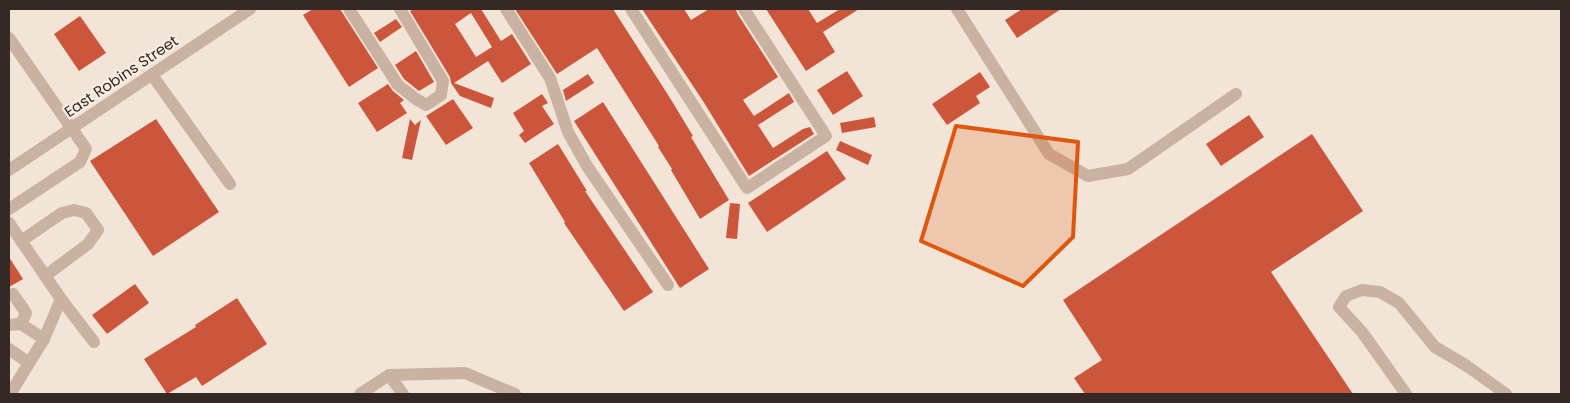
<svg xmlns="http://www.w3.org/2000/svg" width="1570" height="403" viewBox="0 0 1570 403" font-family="Poppins,sans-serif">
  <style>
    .building { fill: #cb563c; fill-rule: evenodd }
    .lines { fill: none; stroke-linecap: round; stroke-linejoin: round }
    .minor { stroke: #cab2a3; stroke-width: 12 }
    .marked { fill: #df570d; fill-opacity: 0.2; stroke: #df570d; stroke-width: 4; stroke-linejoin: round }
    .labels { text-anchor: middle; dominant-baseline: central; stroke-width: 4.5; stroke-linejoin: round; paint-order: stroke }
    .street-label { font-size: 15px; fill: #352925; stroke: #faeee3 }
  </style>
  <rect width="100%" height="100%" fill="#f2e4d7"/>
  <g class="building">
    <path d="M 313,9 L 340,9 L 378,68 L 349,87 L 303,15 Z"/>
    <path d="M 414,9 L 481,9 L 501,41 L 512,34 L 531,64 L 502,83 L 488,61 L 454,83 L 494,98 L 491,108 L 460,96 L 451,83 L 450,77 L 410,11 ZM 471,13 L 492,47 L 476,57 L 455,24 Z"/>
    <path d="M 515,9 L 613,9 L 670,98 L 693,136 L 691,137 L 729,200 L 700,219 L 671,170 L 672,169 L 658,147 L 659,146 L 597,48 L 557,74 Z"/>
    <path d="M 642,9 L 684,9 L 691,20 L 709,9 L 736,9 L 737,13 L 778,77 L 743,100 L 754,116 L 789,93 L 794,102 L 758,125 L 773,148 L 803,129 L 810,127 L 814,134 L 749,176 L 703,101 Z"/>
    <path d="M 766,9 L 808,9 L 817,23 L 840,9 L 859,9 L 823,32 L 835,52 L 806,71 Z"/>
    <path d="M 1022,9 L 1061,9 L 1017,38 L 1005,20 Z"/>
    <path d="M 80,16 L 106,53 L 79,71 L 54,34 Z"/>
    <path d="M 396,19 L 402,27 L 380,42 L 374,33 Z"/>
    <path d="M 416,51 L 434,82 L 419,91 L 404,79 L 395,65 Z"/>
    <path d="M 847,71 L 863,96 L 833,115 L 817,90 Z"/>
    <path d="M 980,72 L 990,87 L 976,96 L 980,103 L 947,125 L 932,104 Z"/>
    <path d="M 588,74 L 594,83 L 566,101 L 563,90 Z"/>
    <path d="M 388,84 L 393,91 L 404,100 L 400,103 L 407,113 L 377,132 L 358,103 Z"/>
    <path d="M 542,94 L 548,103 L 542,106 L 554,124 L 525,143 L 519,135 L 524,131 L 513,113 Z"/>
    <path d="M 453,99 L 473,128 L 446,145 L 426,116 Z"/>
    <path d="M 603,102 L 709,269 L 680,288 L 574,121 Z"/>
    <path d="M 1249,115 L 1264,137 L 1221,166 L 1206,144 Z"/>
    <path d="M 874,117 L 876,127 L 842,133 L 840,123 Z"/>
    <path d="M 156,119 L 219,212 L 153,256 L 90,161 Z"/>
    <path d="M 410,119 L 415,125 L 421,120 L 412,160 L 402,158 Z"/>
    <path d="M 1312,134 L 1363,211 L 1271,272 L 1353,394 L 1085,394 L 1074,378 L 1102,360 L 1063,300 Z"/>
    <path d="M 840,141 L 872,155 L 868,165 L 836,150 Z"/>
    <path d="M 558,144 L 587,191 L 585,191 L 653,292 L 624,311 L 564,223 L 565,222 L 529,163 Z"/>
    <path d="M 827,151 L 846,179 L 767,232 L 748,203 Z"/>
    <path d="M 730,203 L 740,204 L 737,239 L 726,238 Z"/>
    <path d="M 9,257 L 23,279 L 9,287 Z"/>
    <path d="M 135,284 L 149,303 L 107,334 L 92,315 Z"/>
    <path d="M 237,298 L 267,344 L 202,386 L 196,377 L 167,394 L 144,359 L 196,327 L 195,325 Z"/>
  </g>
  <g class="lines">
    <g class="minor">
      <path d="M 349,9 L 398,85 L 416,99 L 426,105 L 441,95 L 443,81 L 400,9"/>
      <path d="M 506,9 L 550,78 L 568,132 L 587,166 L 668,285"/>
      <path d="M 631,9 L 747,188 L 826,136 L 744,9"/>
      <path d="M 957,9 L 1049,154 L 1088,176 L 1128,169 L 1236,94"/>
      <path d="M 9,38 L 86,149 L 80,162 L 9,209"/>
      <path d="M 152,75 L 230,184"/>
      <path d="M 9,170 L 250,9"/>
      <path d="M 9,223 L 61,299 L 44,339 L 10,394"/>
      <path d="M 21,241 L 62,213 L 74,210 L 86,213 L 98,230 L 88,244 L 45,276"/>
      <path d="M 13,294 L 26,313 L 21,324"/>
      <path d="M 61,299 L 94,342"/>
      <path d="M 9,325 L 21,324 L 44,339"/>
      <path d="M 9,349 L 29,363"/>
      <path d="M 389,375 L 403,394"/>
      <path d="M 360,394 L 389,375 L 465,373 L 515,394"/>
      <path d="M 1406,394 L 1362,332 L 1339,307 L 1346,296 L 1362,290 L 1380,292 L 1399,303 L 1435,347 L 1467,366 L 1506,394"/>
    </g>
  </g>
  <path class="marked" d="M 956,126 L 1078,142 L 1073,237 L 1023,286 L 921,241 Z"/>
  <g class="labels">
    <g class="street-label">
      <text transform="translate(121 76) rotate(-34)">East Robins Street</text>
    </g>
  </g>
  <rect width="1570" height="403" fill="none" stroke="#352925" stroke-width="20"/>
</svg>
